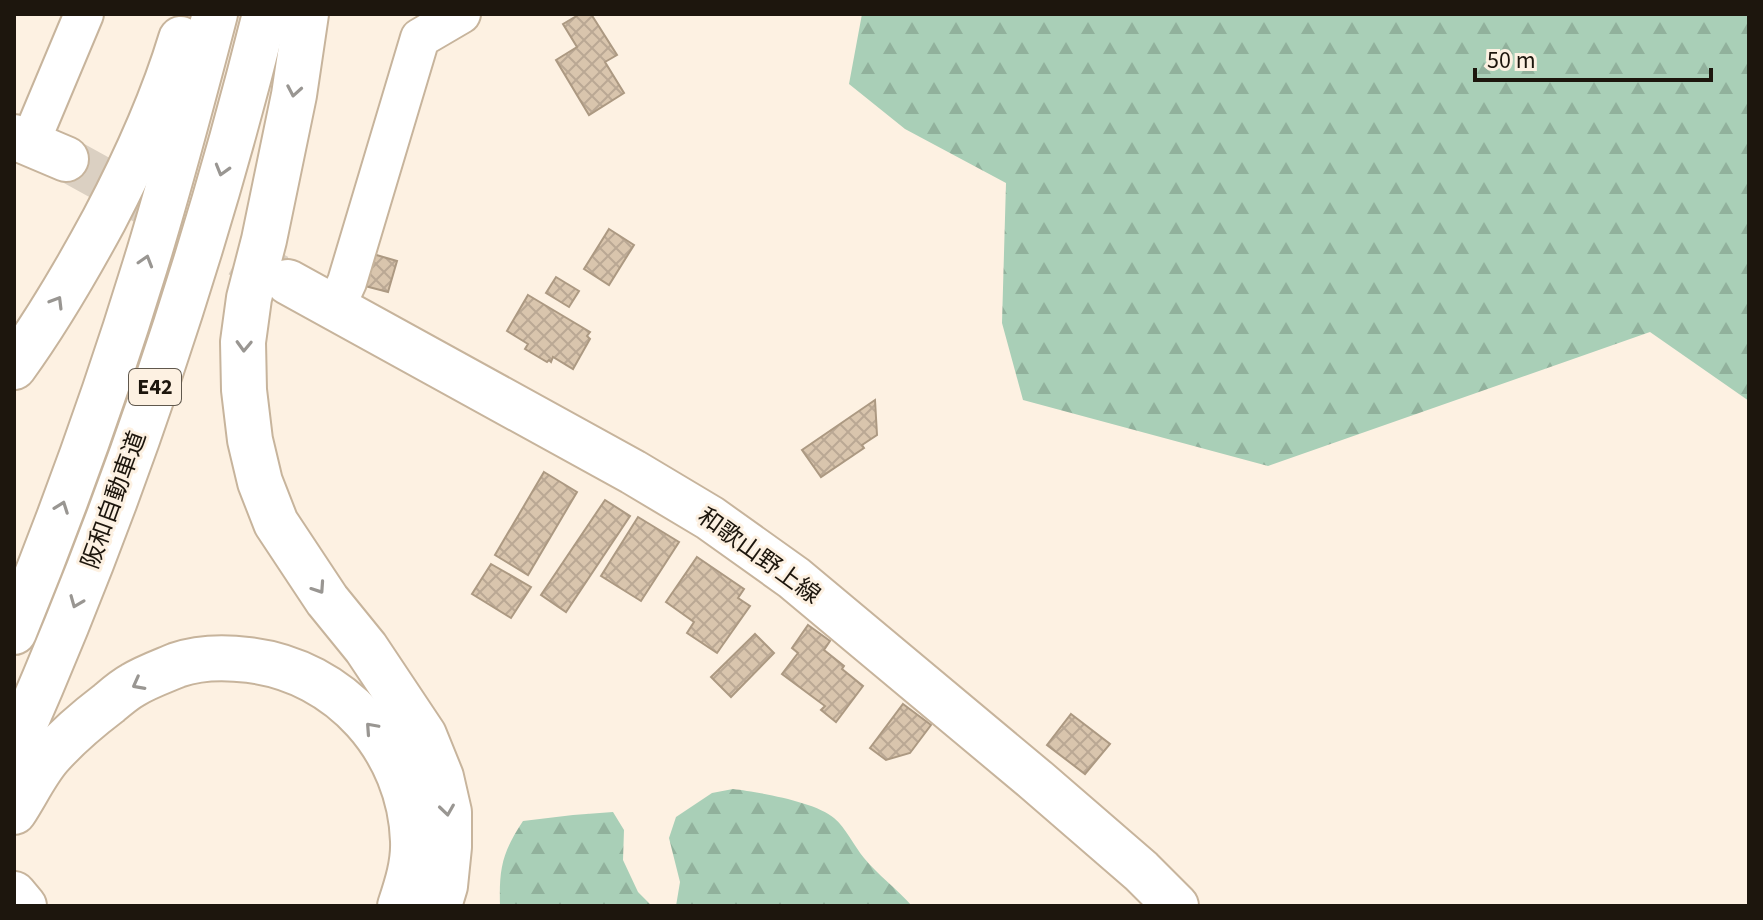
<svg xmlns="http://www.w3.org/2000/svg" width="1763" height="920" viewBox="0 0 1763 920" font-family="'Source Sans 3','Noto Sans JP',sans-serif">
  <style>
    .forest { fill: url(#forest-firs) }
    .building { fill: url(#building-cross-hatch); stroke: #ac9982; stroke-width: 2 }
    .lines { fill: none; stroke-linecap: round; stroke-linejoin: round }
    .major-tunnel { stroke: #dbd0c2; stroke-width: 44; stroke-dasharray: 44 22; stroke-linecap: butt }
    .minor-casing { stroke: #c7b49c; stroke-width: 42 }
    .major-casing { stroke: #c7b49c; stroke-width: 48 }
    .highway-casing { stroke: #c7b49c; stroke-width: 48 }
    .minor { stroke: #fff; stroke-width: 38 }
    .major { stroke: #fff; stroke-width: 44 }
    .highway { stroke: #fff; stroke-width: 44 }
    .oneway { stroke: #999692 }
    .labels { text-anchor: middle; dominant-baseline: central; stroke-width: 6; stroke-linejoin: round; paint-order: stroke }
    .shield { fill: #fdf1e2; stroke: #60584d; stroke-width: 2 }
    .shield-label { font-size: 22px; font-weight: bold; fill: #1d160d }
    .street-label { font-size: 24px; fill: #1d160d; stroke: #fdf1e2 }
  </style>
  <defs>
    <pattern id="forest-firs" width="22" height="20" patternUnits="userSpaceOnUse" patternTransform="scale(2)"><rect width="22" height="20" fill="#a9cfb7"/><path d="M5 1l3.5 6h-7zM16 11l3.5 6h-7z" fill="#91b19c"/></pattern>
    <pattern id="building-cross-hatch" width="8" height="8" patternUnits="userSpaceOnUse" patternTransform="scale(2)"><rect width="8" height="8" fill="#d9c5ad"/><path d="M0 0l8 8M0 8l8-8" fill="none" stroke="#baa894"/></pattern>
  </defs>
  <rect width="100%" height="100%" fill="#fdf1e2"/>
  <g class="forest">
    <path d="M 862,14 L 1749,14 L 1749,401 L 1650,332 L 1268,466 L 1023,400 L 1002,323 L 1006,183 L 905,129 L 849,84 Z"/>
    <path d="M 733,789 C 758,792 816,802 834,818 C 846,828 854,846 864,858 C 878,875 897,889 912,906 L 676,906 L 680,882 L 669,838 L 676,817 L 712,793 Z"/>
    <path d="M 613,812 L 624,830 L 623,860 L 638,892 L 652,906 L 500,906 C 499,868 502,853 523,821 L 573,815 Z"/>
  </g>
  <g class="building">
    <path d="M 580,14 L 591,14 L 617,55 L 605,62 L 624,93 L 589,115 L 556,60 L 577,47 L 563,24 Z"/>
    <path d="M 609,229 L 634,245 L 609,285 L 584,269 Z"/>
    <path d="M 373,254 L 397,261 L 388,292 L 365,286 Z"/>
    <path d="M 556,277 L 579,291 L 569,307 L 546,293 Z"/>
    <path d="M 528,295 L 590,332 L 587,336 L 590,339 L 573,369 L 553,357 L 551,362 L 549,360 L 547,362 L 525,349 L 528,344 L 507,331 Z"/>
    <path d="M 875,400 L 877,435 L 862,445 L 864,448 L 821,477 L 802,450 Z"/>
    <path d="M 544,472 L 577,492 L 528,575 L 495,555 Z"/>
    <path d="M 605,500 L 630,516 L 566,612 L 541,595 Z"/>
    <path d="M 638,517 L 679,542 L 641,601 L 601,576 Z"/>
    <path d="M 697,557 L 744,589 L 738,598 L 750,606 L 717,653 L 687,633 L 694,622 L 666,602 Z"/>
    <path d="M 491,564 L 531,587 L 511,618 L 472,594 Z"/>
    <path d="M 808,625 L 830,641 L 824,650 L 844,666 L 842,669 L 863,686 L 836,722 L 821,710 L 825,706 L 782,674 L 798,653 L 792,648 Z"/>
    <path d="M 755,634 L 774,653 L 731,697 L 711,677 Z"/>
    <path d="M 903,704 L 931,725 L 910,753 L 886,760 L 870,748 Z"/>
    <path d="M 1071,714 L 1110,744 L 1085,774 L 1047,745 Z"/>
  </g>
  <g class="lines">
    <path class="major-tunnel" d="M 66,159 L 288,282"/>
    <defs>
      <g id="minor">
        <path d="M 29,145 L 84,14"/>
        <path d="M 335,308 L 347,282 L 420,38 L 461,14"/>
      </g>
      <g id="major">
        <path d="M 14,137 L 66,159"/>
        <path d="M 288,282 L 633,472 L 710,518 L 794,578 L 1037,781 L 1141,871 L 1176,906"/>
      </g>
      <g id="highway">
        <path d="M 306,14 L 294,95 L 264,240 L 249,298 L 243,342 L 244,390 L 250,440 L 260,482 L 276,523 L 327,600 L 366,648 L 424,735 L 441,777 L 449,812 L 449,847 L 445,886 L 439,906"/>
        <path d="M 14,367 C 48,320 77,270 104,220 C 135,161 162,102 181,39"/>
        <path d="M 14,632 C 63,512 107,390 145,266 C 171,182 193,98 215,14"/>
        <path d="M 14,749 C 119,512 202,266 265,14"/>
        <path d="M 14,812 C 26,794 36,772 50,756 C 67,737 88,719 109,703 C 116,697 124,690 133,685 C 146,677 163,671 177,665 C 200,657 225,657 249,660 C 341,671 410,749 413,841 C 414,863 407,885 400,906"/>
        <path d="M 14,894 L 24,906"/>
      </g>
    </defs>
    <use href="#minor" class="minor-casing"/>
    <use href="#major" class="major-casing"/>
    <use href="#highway" class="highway-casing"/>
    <use href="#minor" class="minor"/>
    <use href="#major" class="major"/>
    <use href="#highway" class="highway"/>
  </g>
  <defs><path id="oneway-chevron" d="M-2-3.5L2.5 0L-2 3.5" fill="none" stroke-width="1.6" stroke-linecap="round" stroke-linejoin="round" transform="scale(2)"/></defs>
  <g class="oneway">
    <use href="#oneway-chevron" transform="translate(294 91) rotate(100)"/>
    <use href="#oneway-chevron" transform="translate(222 170) rotate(106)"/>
    <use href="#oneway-chevron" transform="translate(146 261) rotate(-73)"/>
    <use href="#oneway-chevron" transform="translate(57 302) rotate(-59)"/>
    <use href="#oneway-chevron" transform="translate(244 346) rotate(92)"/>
    <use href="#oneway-chevron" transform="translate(62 507) rotate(-70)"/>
    <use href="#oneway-chevron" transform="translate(319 588) rotate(56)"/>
    <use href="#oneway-chevron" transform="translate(76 602) rotate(112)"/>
    <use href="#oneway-chevron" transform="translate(138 684) rotate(152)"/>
    <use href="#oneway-chevron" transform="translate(371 728) rotate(-132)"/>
    <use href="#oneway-chevron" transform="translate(447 810) rotate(82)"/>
  </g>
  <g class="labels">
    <rect class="shield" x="129" y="369" width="52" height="36" rx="6"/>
    <g class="shield-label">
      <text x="155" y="387">E42</text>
    </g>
    <g class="street-label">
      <text transform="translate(114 500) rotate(-70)">阪和自動車道</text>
      <text transform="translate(759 556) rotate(36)">和歌山野上線</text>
    </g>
  </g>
  <rect width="1763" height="920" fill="none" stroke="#1d160d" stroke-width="32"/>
  <path d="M1475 68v12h236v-12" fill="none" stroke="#1d160d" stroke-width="4"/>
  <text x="1487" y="68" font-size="24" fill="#1d160d" stroke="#fdf1e2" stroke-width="6" paint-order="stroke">50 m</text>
</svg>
